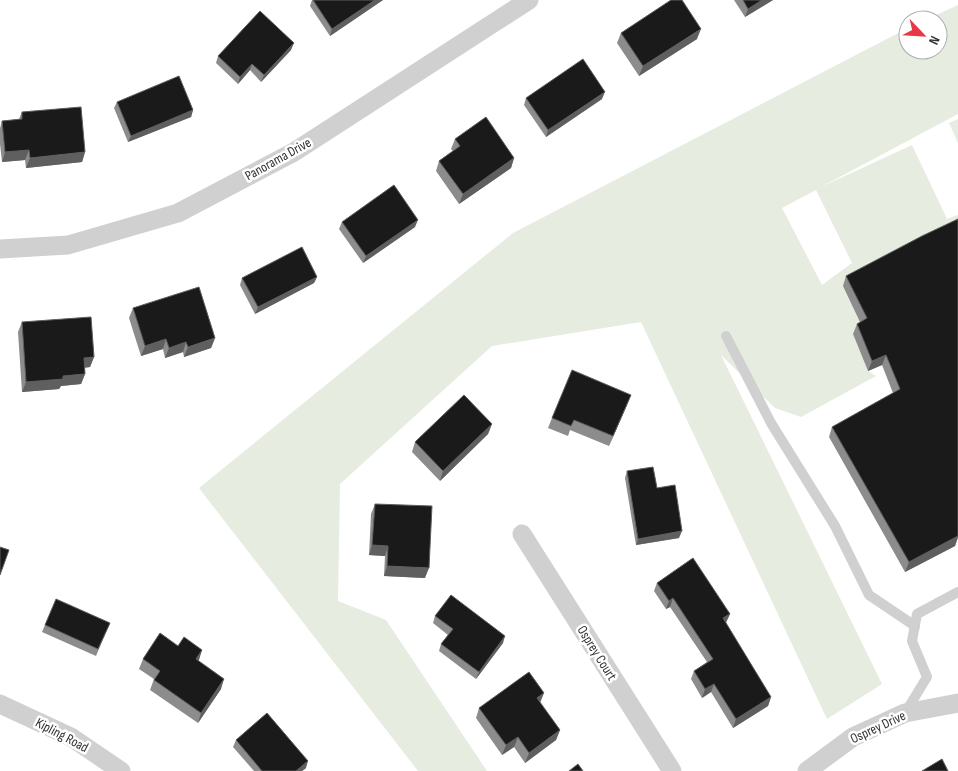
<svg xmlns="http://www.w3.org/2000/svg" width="958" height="771" viewBox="0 0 958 771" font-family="'Sofia Sans Condensed',sans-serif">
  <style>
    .green { fill: #e6ecdf; fill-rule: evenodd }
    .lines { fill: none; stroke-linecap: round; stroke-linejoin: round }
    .service { stroke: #d0d0d0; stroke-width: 10 }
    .minor { stroke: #d0d0d0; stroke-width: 19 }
    .wall { fill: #8c8c8c }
    .shaded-wall { fill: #5f5f5f }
    .building { fill: #1a1a1a; stroke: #5f5f5f }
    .labels { text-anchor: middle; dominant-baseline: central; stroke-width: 5; stroke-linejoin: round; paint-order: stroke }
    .street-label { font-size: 14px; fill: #333; stroke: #fff }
  </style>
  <rect width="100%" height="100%" fill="#fff"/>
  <g class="green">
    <path d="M 958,5 L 958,114 L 821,187 L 912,145 L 947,219 L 958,215 L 958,228 L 863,328 L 853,334 L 868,371 L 876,376 L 801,417 L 775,408 L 721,355 L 882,684 L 827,719 L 641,322 L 492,346 L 340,484 L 338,601 L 386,620 L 487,771 L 418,771 L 199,488 L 513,233 L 908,28 L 908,50 L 938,50 L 938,20 L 925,20 ZM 816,190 L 852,263 L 822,285 L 782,208 Z"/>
    <path d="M 958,119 L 958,143 L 949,123 Z"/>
  </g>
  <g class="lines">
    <g class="service">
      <path d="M 726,336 L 771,423 L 835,526 L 869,595 L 915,626"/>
      <path d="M 905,713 L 927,677 L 912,641 L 917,614 L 958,592"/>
    </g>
    <g class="minor">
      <path d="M 0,249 L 68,245 L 178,213 L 294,152 L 529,0"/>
      <path d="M 522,534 L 672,771"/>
      <path d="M 0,704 L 71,737 L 121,771"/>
      <path d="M 807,771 L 853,737 L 905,713 L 958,703"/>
    </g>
  </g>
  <g class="wall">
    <path d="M 312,0 L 383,0 L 330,36 L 310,6 Z"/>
    <path d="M 734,0 L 773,0 L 745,17 Z"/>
    <path d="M 621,33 L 697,39 L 639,76 L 617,43 Z"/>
    <path d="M 291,50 L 261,82 L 250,70 L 238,84 L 216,63 L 218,56 Z"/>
    <path d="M 526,98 L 602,99 L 546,137 L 524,105 Z"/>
    <path d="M 117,102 L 193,110 L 191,117 L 128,142 L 114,108 Z"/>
    <path d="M 22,112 L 85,152 L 82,162 L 26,168 L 25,160 L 2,162 L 0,144 L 0,128 L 2,121 L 19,119 Z"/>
    <path d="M 455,139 L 514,158 L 511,168 L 459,204 L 436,171 L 439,161 L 453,151 L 451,149 Z"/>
    <path d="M 958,219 L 958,538 L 955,546 L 905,572 L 829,437 L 832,427 L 893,393 L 882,365 L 868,371 L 853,334 L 857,324 L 860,322 L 843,286 L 846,276 Z"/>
    <path d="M 342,222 L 415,227 L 363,263 L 339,229 Z"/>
    <path d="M 317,277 L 314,283 L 255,314 L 240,285 L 242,278 Z"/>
    <path d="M 133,308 L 215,338 L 211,348 L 184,357 L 183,352 L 165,358 L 163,349 L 141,356 L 129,318 Z"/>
    <path d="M 22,322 L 94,357 L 90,367 L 84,368 L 85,374 L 81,384 L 61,386 L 59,389 L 22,392 L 18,332 Z"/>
    <path d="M 627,405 L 609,446 L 570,430 L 568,436 L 548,428 L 552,418 Z"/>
    <path d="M 492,424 L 488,434 L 440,481 L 412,452 L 415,442 Z"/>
    <path d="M 627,471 L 657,488 L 679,538 L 636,545 L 625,478 Z"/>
    <path d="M 375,504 L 425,578 L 384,576 L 385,556 L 369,555 L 371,514 Z"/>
    <path d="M 657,583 L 730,614 L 726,623 L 771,697 L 768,706 L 733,728 L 711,692 L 702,698 L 691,679 L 694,671 L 707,662 L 670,607 L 666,609 L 654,591 Z"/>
    <path d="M 435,616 L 503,643 L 476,679 L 439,651 L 441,644 L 448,635 L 433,623 Z"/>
    <path d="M 110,623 L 96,656 L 42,632 L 45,625 Z"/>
    <path d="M 178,646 L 202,650 L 198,660 L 221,689 L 198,723 L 150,690 L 154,679 L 139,669 L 143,659 Z"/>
    <path d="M 540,703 L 560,730 L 556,740 L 525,763 L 514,747 L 502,755 L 476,718 L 479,708 Z"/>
    <path d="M 236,740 L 306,768 L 302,771 L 254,771 L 233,747 Z"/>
  </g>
  <g class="shaded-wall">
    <path d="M 375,0 L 383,0 L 330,36 L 332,29 Z"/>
    <path d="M 762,0 L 773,0 L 745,17 L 748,9 Z"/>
    <path d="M 701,29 L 697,39 L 639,76 L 643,66 Z"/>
    <path d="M 294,43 L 291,50 L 261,82 L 264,75 Z"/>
    <path d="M 252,64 L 250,70 L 238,84 L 240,77 Z"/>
    <path d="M 605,92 L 602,99 L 546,137 L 548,130 Z"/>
    <path d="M 193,110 L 191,117 L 128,142 L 131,136 Z"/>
    <path d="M 29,150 L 25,160 L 2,162 L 5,152 Z"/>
    <path d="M 85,152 L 82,162 L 26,168 L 30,158 Z"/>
    <path d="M 514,158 L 511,168 L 459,204 L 463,194 Z"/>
    <path d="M 418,220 L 415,227 L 363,263 L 366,256 Z"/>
    <path d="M 317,277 L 314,283 L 255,314 L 258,307 Z"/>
    <path d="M 215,338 L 211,348 L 184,357 L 188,347 Z"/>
    <path d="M 166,339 L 163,349 L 141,356 L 145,346 Z"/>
    <path d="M 186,342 L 183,352 L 165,358 L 169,348 Z"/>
    <path d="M 886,355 L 882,365 L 868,371 L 872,361 Z"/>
    <path d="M 94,357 L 90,367 L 80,368 L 84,358 Z"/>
    <path d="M 85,374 L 81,384 L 61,386 L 59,389 L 22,392 L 26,382 L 63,376 Z"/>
    <path d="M 631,395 L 627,405 L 609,446 L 613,436 Z"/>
    <path d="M 492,424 L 488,434 L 440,481 L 443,471 Z"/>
    <path d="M 682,531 L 679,538 L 636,545 L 638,539 Z"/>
    <path d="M 958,536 L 955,546 L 905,572 L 909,562 Z"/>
    <path d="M 372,545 L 388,546 L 385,556 L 369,555 Z"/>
    <path d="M 387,566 L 429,568 L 425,578 L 384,576 Z"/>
    <path d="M 673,598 L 670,607 L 666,609 L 669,601 Z"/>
    <path d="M 730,614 L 726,622 L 720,627 L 723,618 Z"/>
    <path d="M 505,636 L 503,643 L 476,679 L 479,672 Z"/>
    <path d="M 202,650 L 199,660 L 192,669 L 196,659 Z"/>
    <path d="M 224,679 L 221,689 L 198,723 L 201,713 Z"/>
    <path d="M 714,684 L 711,692 L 702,698 L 705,689 Z"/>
    <path d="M 544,693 L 540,703 L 537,698 Z"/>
    <path d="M 771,697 L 768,706 L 733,728 L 736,719 Z"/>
    <path d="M 560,730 L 556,740 L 525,763 L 529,753 Z"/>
    <path d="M 518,737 L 514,747 L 502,755 L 506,745 Z"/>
    <path d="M 308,761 L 306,768 L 302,771 L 296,771 Z"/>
  </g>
  <g class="building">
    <path d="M 313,0 L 375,0 L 332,29 Z"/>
    <path d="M 671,0 L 682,0 L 701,29 L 643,66 L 621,33 Z"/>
    <path d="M 743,0 L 762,0 L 748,9 Z"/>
    <path d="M 260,11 L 294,43 L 264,75 L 252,64 L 240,77 L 218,56 Z"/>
    <path d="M 583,59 L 605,92 L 548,130 L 526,98 Z"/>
    <path d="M 179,76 L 193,110 L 131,136 L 117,102 Z"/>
    <path d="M 81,107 L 85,152 L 30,158 L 29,150 L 5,152 L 2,121 L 22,119 L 22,112 Z"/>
    <path d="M 486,117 L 514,158 L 463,194 L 439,161 L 460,146 L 455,139 Z"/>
    <path d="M 394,185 L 418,220 L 366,256 L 342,222 Z"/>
    <path d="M 958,219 L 958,536 L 909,562 L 832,427 L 900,389 L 886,355 L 872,361 L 857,324 L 867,318 L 846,276 L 922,236 Z"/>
    <path d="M 302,247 L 317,277 L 258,307 L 242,278 Z"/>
    <path d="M 199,287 L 215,338 L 188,347 L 186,342 L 169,348 L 166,339 L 145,346 L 133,308 Z"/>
    <path d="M 91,317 L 94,357 L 84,358 L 85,374 L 63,376 L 63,379 L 26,382 L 22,322 Z"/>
    <path d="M 572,370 L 631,395 L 613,436 L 574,420 L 571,426 L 552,418 Z"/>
    <path d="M 464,395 L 492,424 L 443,471 L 415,442 Z"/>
    <path d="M 653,467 L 657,488 L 675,485 L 682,531 L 638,539 L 627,471 Z"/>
    <path d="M 375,504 L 432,506 L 429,568 L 387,566 L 388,546 L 372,545 Z"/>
    <path d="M 0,547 L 9,550 L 0,575 Z"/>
    <path d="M 693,558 L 730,614 L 723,618 L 771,697 L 736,719 L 714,684 L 705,689 L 694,671 L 713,659 L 673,598 L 669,601 L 657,583 Z"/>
    <path d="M 451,595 L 505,636 L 479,672 L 441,644 L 453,629 L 435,616 Z"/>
    <path d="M 56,599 L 110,623 L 98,649 L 45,625 Z"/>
    <path d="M 160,633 L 178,646 L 184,637 L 202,650 L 196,659 L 224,679 L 201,713 L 154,680 L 160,671 L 143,659 Z"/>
    <path d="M 529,672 L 544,693 L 537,698 L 560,730 L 529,753 L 518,737 L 506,745 L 479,708 Z"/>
    <path d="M 267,713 L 308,761 L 296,771 L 262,771 L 236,740 Z"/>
    <path d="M 942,759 L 948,771 L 922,771 Z"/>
    <path d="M 578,764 L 583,771 L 569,771 Z"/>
  </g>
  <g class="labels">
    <g class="street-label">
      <text transform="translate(278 159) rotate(-29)">Panorama Drive</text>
      <text transform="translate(597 653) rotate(58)">Osprey Court</text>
      <text transform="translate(878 727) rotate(-25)">Osprey Drive</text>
      <text transform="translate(62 735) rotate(28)">Kipling Road</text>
    </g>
  </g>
  <g transform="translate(923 35) rotate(115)"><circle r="24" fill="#ffffff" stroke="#adadad"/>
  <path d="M0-4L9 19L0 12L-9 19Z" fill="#e63946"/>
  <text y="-8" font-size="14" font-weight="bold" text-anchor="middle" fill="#333333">N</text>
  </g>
</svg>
